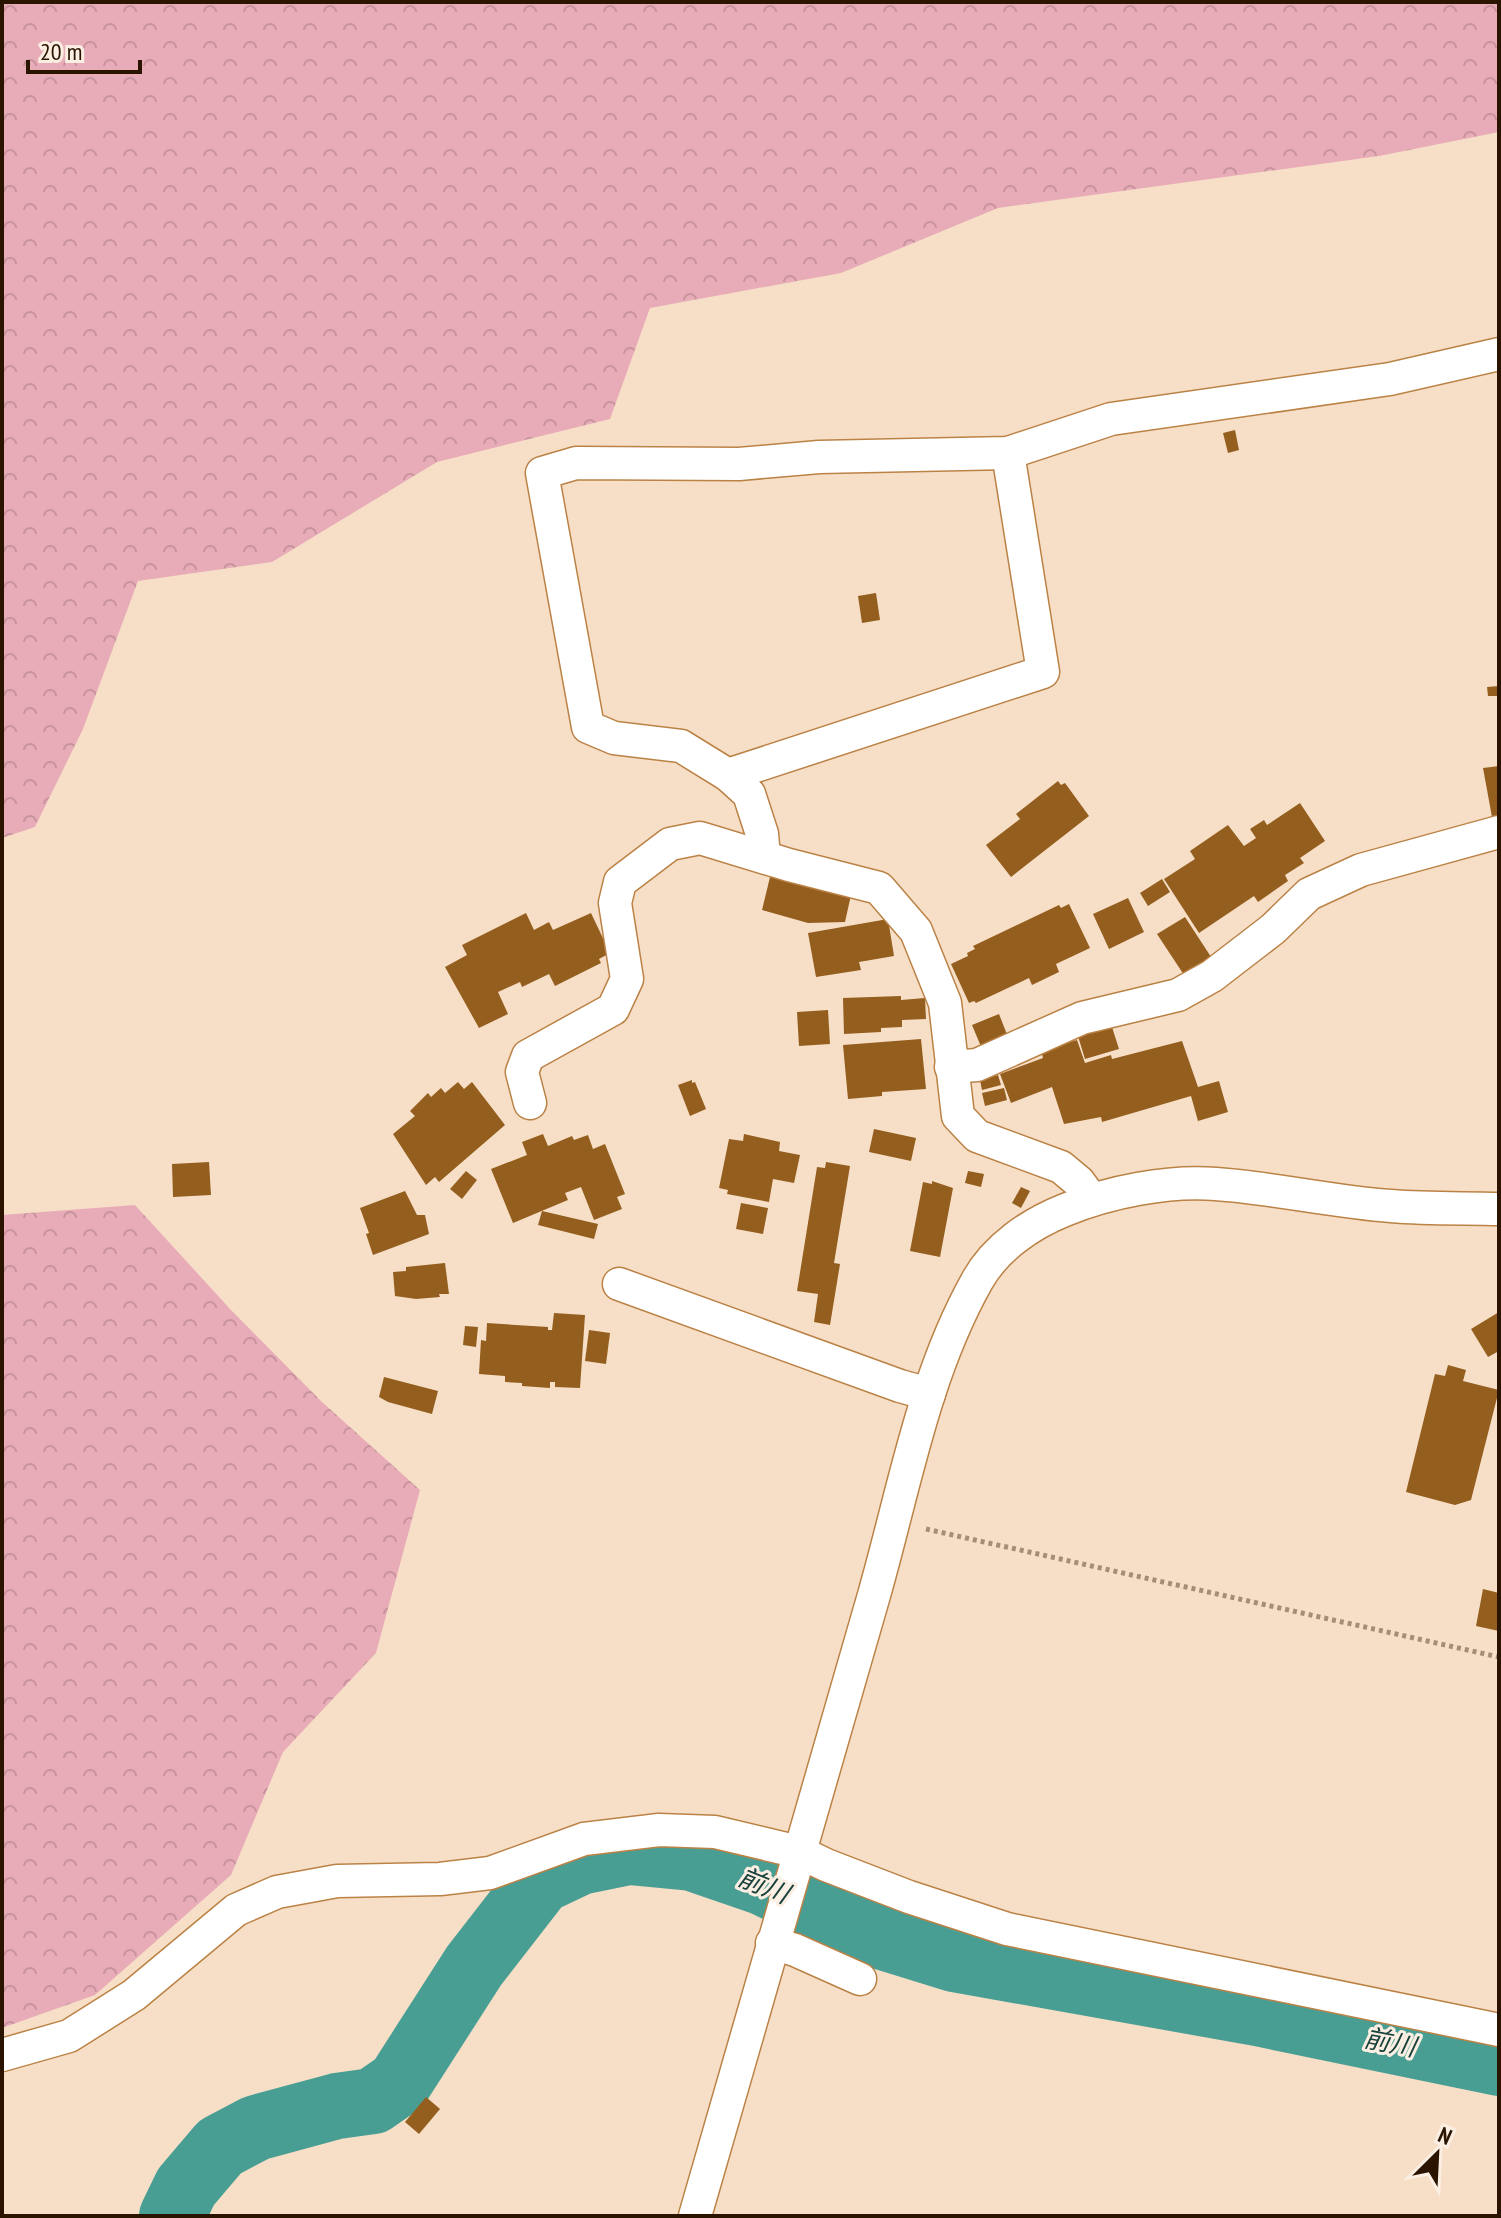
<svg xmlns="http://www.w3.org/2000/svg" width="1501" height="2218" viewBox="0 0 1501 2218" font-family="'PT Sans Narrow','Noto Sans JP',sans-serif">
  <style>
    .forest { fill: url(#forest-crowns) }
    .lines { fill: none; stroke-linecap: round; stroke-linejoin: round }
    .river { stroke: #499e94; stroke-width: 66 }
    .building { fill: #945e1e }
    .minor-casing { stroke: #bb8246; stroke-width: 35 }
    .path { stroke: #a58e78; stroke-width: 5; stroke-dasharray: 4 4; stroke-linecap: butt }
    .minor { stroke: #fff; stroke-width: 32 }
    .labels { text-anchor: middle; dominant-baseline: central; stroke-width: 6; stroke-linejoin: round; paint-order: stroke }
    .water-label { font-size: 26px; font-style: italic; fill: #19413c; stroke: #fbeee2 }
  </style>
  <defs>
    <pattern id="forest-crowns" width="20" height="18" patternUnits="userSpaceOnUse" patternTransform="scale(2)"><rect width="20" height="18" fill="#e8acb8"/><path d="M2 6a3 3 0 1 1 6 0M12 15a3 3 0 1 1 6 0" fill="none" stroke="#c7939c"/></pattern>
  </defs>
  <rect width="100%" height="100%" fill="#f7dfc7"/>
  <g class="forest">
    <path d="M 2,2 L 1499,2 L 1499,132 L 1379,156 L 998,208 L 841,273 L 650,308 L 610,419 L 437,462 L 272,562 L 138,581 L 83,729 L 35,827 L 2,838 Z"/>
    <path d="M 135,1205 L 231,1310 L 321,1401 L 420,1490 L 376,1653 L 283,1752 L 231,1875 L 95,1995 L 2,2028 L 2,1215 Z"/>
  </g>
  <g class="lines">
    <path class="river" d="M 172,2216 L 186,2187 L 220,2147 L 256,2128 L 337,2106 L 373,2101 L 399,2083 L 474,1966 L 540,1881 L 580,1862 L 629,1852 L 692,1858 L 762,1882 L 870,1933 L 954,1959 L 1257,2013 L 1499,2063"/>
  </g>
  <g class="building">
    <path d="M 1235,430 L 1239,450 L 1228,453 L 1223,433 Z"/>
    <path d="M 876,593 L 880,620 L 862,623 L 858,596 Z"/>
    <path d="M 1499,686 L 1499,696 L 1488,696 L 1487,687 Z"/>
    <path d="M 1499,766 L 1499,816 L 1492,817 L 1483,768 Z"/>
    <path d="M 1058,781 L 1061,785 L 1065,783 L 1089,816 L 1011,877 L 986,845 L 1020,819 L 1016,814 Z"/>
    <path d="M 1300,803 L 1325,841 L 1300,858 L 1304,863 L 1285,875 L 1288,881 L 1258,902 L 1254,896 L 1199,933 L 1164,879 L 1195,859 L 1190,851 L 1228,825 L 1244,846 L 1256,838 L 1250,829 L 1264,820 L 1267,825 Z"/>
    <path d="M 771,873 L 851,895 L 845,922 L 808,923 L 762,910 Z"/>
    <path d="M 1162,879 L 1170,892 L 1148,906 L 1140,893 Z"/>
    <path d="M 1128,898 L 1144,932 L 1109,949 L 1093,914 Z"/>
    <path d="M 1069,904 L 1090,948 L 1056,964 L 1059,972 L 1032,985 L 1029,978 L 976,1003 L 974,1001 L 969,1003 L 951,964 L 968,956 L 967,953 L 975,949 L 973,946 L 1059,905 L 1061,908 Z"/>
    <path d="M 526,913 L 534,930 L 549,922 L 553,930 L 591,913 L 610,953 L 599,959 L 601,963 L 555,986 L 549,974 L 522,987 L 520,982 L 498,992 L 508,1014 L 479,1028 L 445,967 L 467,955 L 462,945 Z"/>
    <path d="M 1185,917 L 1213,960 L 1186,978 L 1157,934 Z"/>
    <path d="M 888,919 L 894,956 L 859,962 L 861,970 L 816,977 L 808,933 Z"/>
    <path d="M 901,996 L 901,1000 L 925,998 L 926,1019 L 902,1020 L 902,1027 L 881,1028 L 881,1032 L 844,1034 L 843,998 Z"/>
    <path d="M 828,1010 L 830,1044 L 799,1046 L 797,1012 Z"/>
    <path d="M 999,1014 L 1008,1037 L 982,1049 L 972,1025 Z"/>
    <path d="M 1103,1025 L 1104,1029 L 1112,1027 L 1119,1049 L 1085,1059 L 1077,1033 Z"/>
    <path d="M 921,1039 L 926,1089 L 882,1092 L 882,1096 L 848,1099 L 843,1045 Z"/>
    <path d="M 1077,1040 L 1085,1063 L 1111,1055 L 1112,1059 L 1182,1041 L 1198,1087 L 1219,1081 L 1228,1112 L 1198,1121 L 1191,1096 L 1102,1122 L 1101,1117 L 1064,1124 L 1052,1087 L 1011,1103 L 1000,1074 L 1043,1058 L 1041,1050 Z"/>
    <path d="M 998,1075 L 1001,1085 L 982,1090 L 980,1080 Z"/>
    <path d="M 692,1080 L 692,1083 L 695,1082 L 706,1109 L 690,1116 L 678,1085 Z"/>
    <path d="M 458,1082 L 464,1089 L 472,1082 L 505,1125 L 439,1182 L 435,1177 L 426,1185 L 393,1134 L 415,1116 L 410,1111 L 428,1093 L 431,1097 L 441,1088 L 445,1093 Z"/>
    <path d="M 1004,1088 L 1007,1100 L 985,1106 L 982,1093 Z"/>
    <path d="M 874,1129 L 916,1138 L 911,1161 L 869,1152 Z"/>
    <path d="M 543,1134 L 548,1146 L 572,1136 L 574,1140 L 588,1135 L 593,1149 L 605,1144 L 625,1194 L 617,1197 L 622,1209 L 594,1220 L 581,1187 L 565,1193 L 568,1200 L 513,1223 L 491,1169 L 527,1155 L 522,1142 Z"/>
    <path d="M 744,1134 L 780,1142 L 779,1151 L 800,1155 L 794,1183 L 773,1179 L 769,1202 L 727,1194 L 728,1190 L 719,1188 L 729,1139 L 743,1141 Z"/>
    <path d="M 209,1162 L 211,1195 L 173,1197 L 172,1164 Z"/>
    <path d="M 826,1162 L 850,1166 L 834,1263 L 840,1264 L 830,1325 L 814,1322 L 818,1294 L 797,1291 L 817,1167 L 825,1168 Z"/>
    <path d="M 466,1171 L 477,1180 L 462,1199 L 450,1189 Z"/>
    <path d="M 968,1171 L 984,1174 L 981,1187 L 965,1183 Z"/>
    <path d="M 932,1181 L 953,1188 L 940,1257 L 910,1251 L 923,1182 L 932,1184 Z"/>
    <path d="M 1021,1187 L 1030,1191 L 1021,1208 L 1012,1203 Z"/>
    <path d="M 405,1191 L 417,1215 L 425,1215 L 429,1234 L 373,1255 L 366,1234 L 369,1233 L 360,1208 Z"/>
    <path d="M 741,1203 L 768,1208 L 763,1234 L 736,1229 Z"/>
    <path d="M 542,1211 L 598,1224 L 594,1239 L 538,1225 Z"/>
    <path d="M 445,1263 L 449,1294 L 439,1294 L 440,1297 L 416,1299 L 395,1296 L 393,1272 L 406,1271 L 406,1267 Z"/>
    <path d="M 1499,1312 L 1499,1351 L 1488,1357 L 1471,1329 Z"/>
    <path d="M 554,1313 L 585,1315 L 580,1388 L 555,1387 L 555,1382 L 550,1382 L 550,1388 L 522,1386 L 522,1383 L 505,1382 L 505,1376 L 479,1374 L 481,1340 L 486,1341 L 487,1323 L 548,1327 L 548,1330 L 552,1330 Z"/>
    <path d="M 465,1326 L 478,1327 L 476,1347 L 463,1345 Z"/>
    <path d="M 589,1330 L 610,1333 L 606,1364 L 585,1361 Z"/>
    <path d="M 1448,1365 L 1466,1370 L 1463,1381 L 1499,1390 L 1471,1500 L 1455,1505 L 1406,1492 L 1435,1374 L 1445,1376 Z"/>
    <path d="M 384,1377 L 438,1391 L 432,1414 L 388,1402 L 379,1397 Z"/>
    <path d="M 1483,1589 L 1499,1593 L 1499,1631 L 1476,1626 Z"/>
    <path d="M 426,2097 L 440,2109 L 419,2134 L 405,2122 Z"/>
  </g>
  <g class="lines">
    <defs>
      <g id="minor">
        <path d="M 728,775 L 1043,672 L 1008,453"/>
        <path d="M 764,857 L 762,834 L 749,794 L 728,775 L 681,746 L 614,738 L 588,727 L 542,473 L 576,463 L 739,464 L 819,457 L 1008,453 L 1111,419 L 1390,379 L 1499,354"/>
        <path d="M 951,1067 L 977,1065 L 1082,1018 L 1178,995 L 1212,976 L 1273,929 L 1309,894 L 1361,870 L 1499,832"/>
        <path d="M 530,1103 L 522,1072 L 528,1056 L 613,1009 L 627,979 L 615,903 L 620,882 L 670,844 L 700,838 L 789,865 L 879,888 L 916,931 L 945,1003 L 958,1116 L 977,1136 L 1061,1167 L 1079,1182 L 1092,1200"/>
        <path d="M 619,1284 L 900,1386 L 929,1394"/>
        <path d="M 772,1943 L 795,1950 L 860,1979"/>
        <path d="M 2,2055 L 69,2036 L 134,1995 L 236,1910 L 277,1892 L 337,1881 L 440,1879 L 490,1873 L 584,1839 L 659,1830 L 715,1832 L 799,1852 L 826,1865 L 909,1897 L 1007,1929 L 1499,2030"/>
        <path d="M 695,2216 C 754,2009 814,1802 874,1595 C 904,1490 923,1377 977,1281 C 995,1248 1030,1224 1065,1210 C 1108,1192 1169,1180 1216,1184 C 1274,1188 1333,1202 1391,1206 C 1427,1209 1463,1208 1499,1209"/>
      </g>
    </defs>
    <use href="#minor" class="minor-casing"/>
    <path class="path" d="M 926,1529 L 1499,1657"/>
    <use href="#minor" class="minor"/>
  </g>
  <g class="labels">
    <g class="water-label">
      <text transform="translate(764 1885) rotate(22)">前川</text>
      <text transform="translate(1390 2042) rotate(11)">前川</text>
    </g>
  </g>
  <rect width="1501" height="2218" fill="none" stroke="#2a1400" stroke-width="8"/>
  <g transform="translate(1437 2154) rotate(24)" stroke="#fbeee2" stroke-width="6" paint-order="stroke">
  <path d="M0-6L14 30L0 20L-14 30Z" fill="#2a1400"/>
  <text y="-12" font-size="22" font-weight="bold" text-anchor="middle" fill="#2a1400">N</text>
  </g>
  <path d="M28 60v12h112v-12" fill="none" stroke="#2a1400" stroke-width="4"/>
  <text x="40" y="60" font-size="24" fill="#2a1400" stroke="#fbeee2" stroke-width="6" paint-order="stroke">20 m</text>
</svg>
